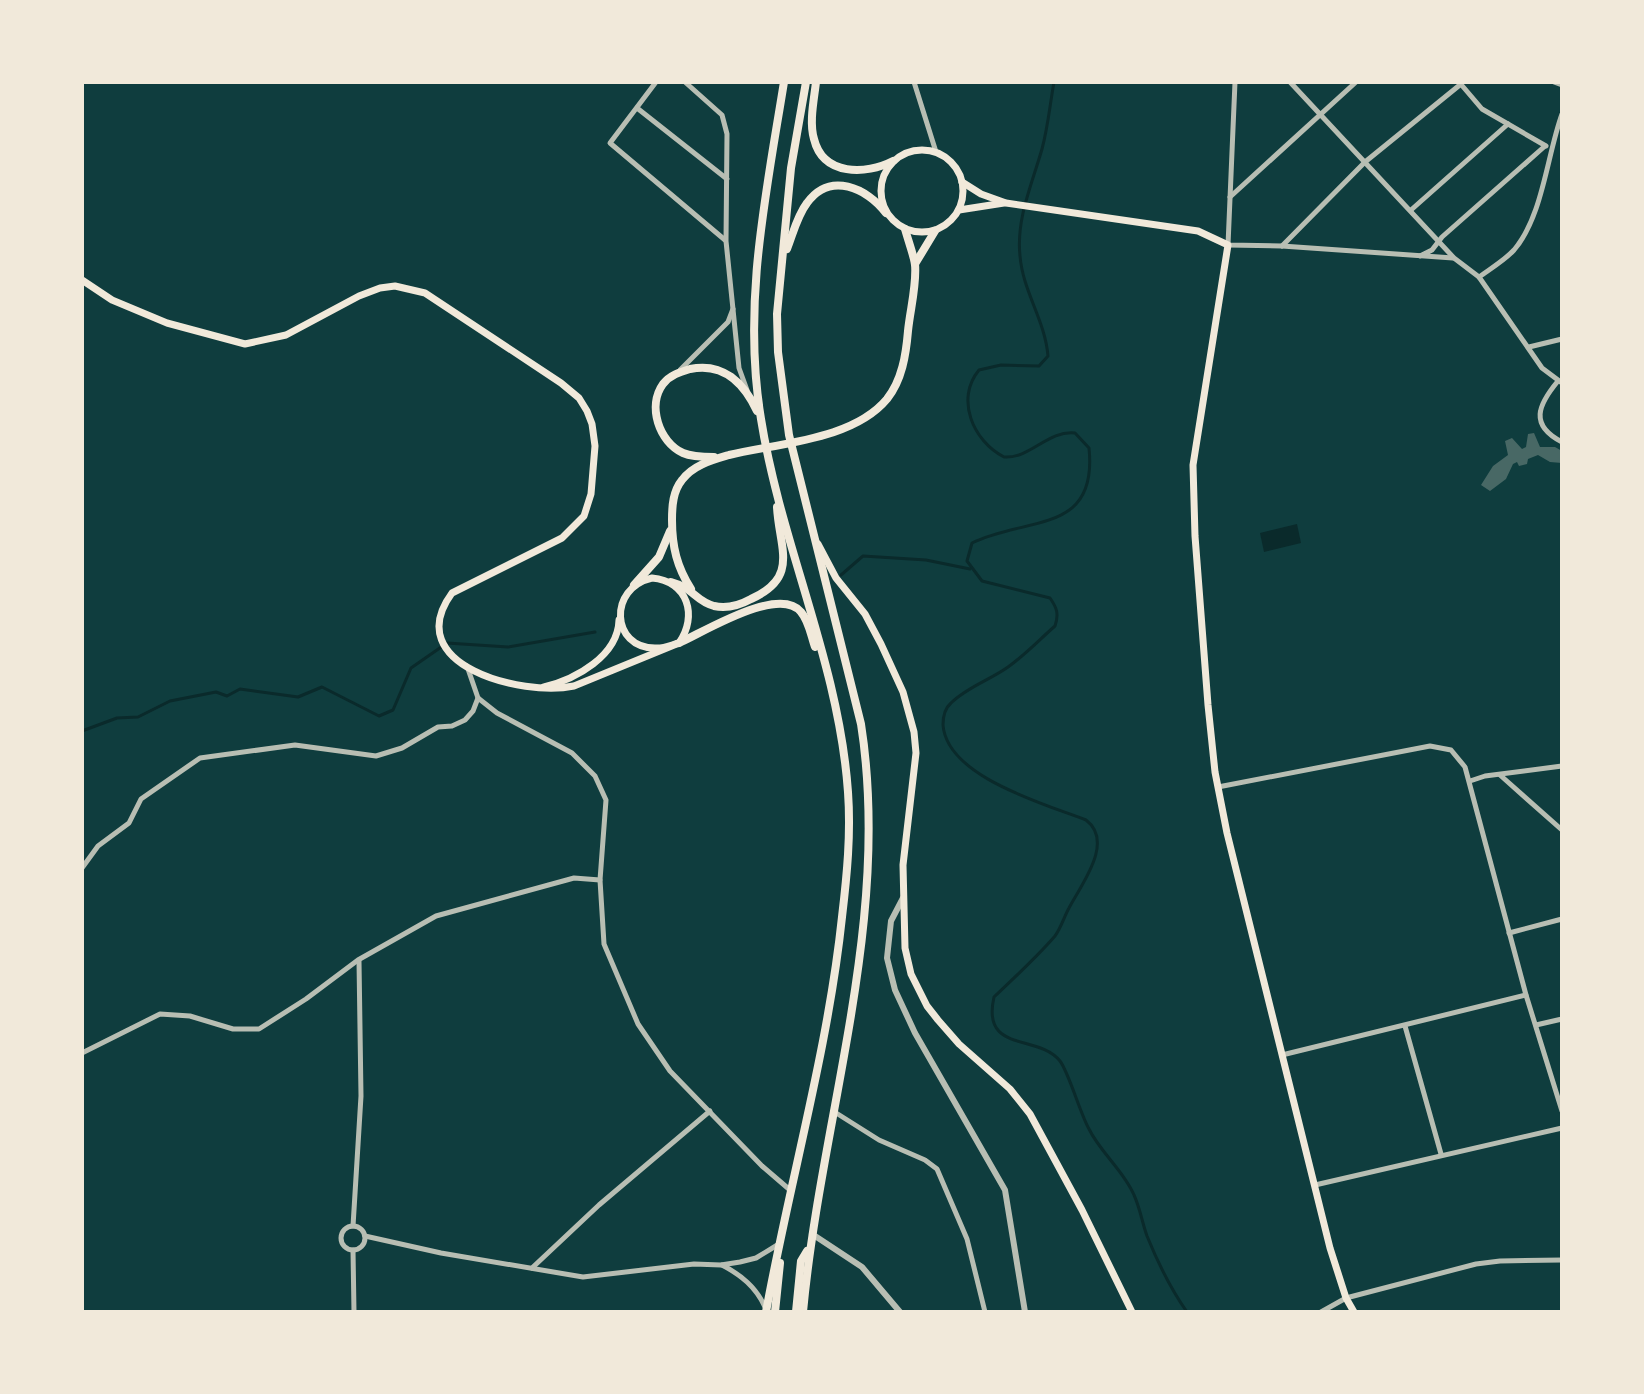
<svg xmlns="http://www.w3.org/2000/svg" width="1644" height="1394" viewBox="0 0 1644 1394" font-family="'DejaVu Sans',sans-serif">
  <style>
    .water { fill: #0a2a2b }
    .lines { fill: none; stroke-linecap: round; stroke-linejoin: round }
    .stream { stroke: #0a2a2b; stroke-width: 3 }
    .building { fill: #486865 }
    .minor { stroke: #b8beb3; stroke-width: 5 }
    .tertiary { stroke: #b8beb3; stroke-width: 6 }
    .secondary { stroke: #f1e9da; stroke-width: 7 }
    .primary { stroke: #f1e9da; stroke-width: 7 }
    .trunk { stroke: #f1e9da; stroke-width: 8 }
  </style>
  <rect width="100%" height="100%" fill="#0f3d3e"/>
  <path class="water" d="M 1297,524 L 1301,543 L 1264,552 L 1260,533 Z"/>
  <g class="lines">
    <g class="stream">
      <path d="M 1054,82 C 1050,104 1048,127 1042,149 C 1032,184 1016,219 1020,256 C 1023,292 1045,320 1048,356 L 1039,366 L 1001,365 L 979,370 C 955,399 973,441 1004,457 C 1030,459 1048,430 1075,433 L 1089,448 C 1098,535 1027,516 972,543 L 967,561 L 982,581 L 1050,598 C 1057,608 1059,614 1055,626 C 1039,640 1025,655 1008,667 C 990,680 967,687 951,703 C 944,709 943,717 943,725 C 947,777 1045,804 1086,820 C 1115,842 1081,885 1069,908 C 1064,917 1061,928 1055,936 C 1036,958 1015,977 994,997 C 981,1054 1038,1033 1060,1061 C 1069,1073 1080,1113 1089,1129 C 1100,1152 1124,1171 1134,1195 C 1140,1208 1142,1222 1147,1236 C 1158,1263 1170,1288 1187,1312"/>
      <path d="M 841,575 L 863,556 L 926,560 L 970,569"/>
      <path d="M 82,731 L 117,718 L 138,717 L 170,701 L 216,692 L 227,696 L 240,689 L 298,697 L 322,687 L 379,716 L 393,710 L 411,668 L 447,643 L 508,647 L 595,632"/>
    </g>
  </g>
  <path class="building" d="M 1534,433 L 1540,447 L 1555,447 L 1562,451 L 1562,463 L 1550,462 L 1538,455 L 1528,459 L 1527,464 L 1519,466 L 1517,462 L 1513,464 L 1506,479 L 1490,491 L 1481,485 L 1493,466 L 1508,455 L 1505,441 L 1512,438 L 1522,449 L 1526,447 L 1528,434 Z"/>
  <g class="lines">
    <g class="minor">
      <path d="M 656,82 L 610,143 L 725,240"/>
      <path d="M 685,82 L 722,115 L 727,134 L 726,241 L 739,368 L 747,390"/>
      <path d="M 914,82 L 936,152"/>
      <path d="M 1235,82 L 1228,245 L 1282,246 L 1453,258"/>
      <path d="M 1290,82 L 1454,258 L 1479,277 L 1542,368 L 1562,383"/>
      <path d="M 1459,82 L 1482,109 L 1546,146"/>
      <path d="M 1554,82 L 1562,85"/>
      <path d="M 637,108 L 727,179"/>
      <path d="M 1230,197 L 1356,82"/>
      <path d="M 1411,210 L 1508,124"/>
      <path d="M 1282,246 L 1365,162 L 1461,84"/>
      <path d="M 1420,256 L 1432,250 L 1442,237 L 1545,146"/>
      <path d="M 1479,277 C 1490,269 1505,260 1514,250 C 1543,216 1547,155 1562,114"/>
      <path d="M 1529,347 L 1562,339"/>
      <path d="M 680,370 L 728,322 L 733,309"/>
      <path d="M 1558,381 C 1538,405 1529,425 1562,442"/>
      <path d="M 467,666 L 478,698 L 497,713 L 572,753 L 595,776 L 606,800 L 600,880 L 604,944 L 638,1024 L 670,1071 L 762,1166 L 790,1190"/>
      <path d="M 1500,775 L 1562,830"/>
      <path d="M 1470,781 L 1485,776 L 1562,766"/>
      <path d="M 1218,787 L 1430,746 L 1451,750 L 1465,767 L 1526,995 L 1562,1111"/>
      <path d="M 82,868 L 98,846 L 129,823 L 141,799 L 200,758 L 295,745 L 376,756 L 402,748 L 438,727 L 452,726 L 465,720 L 473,711 L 478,698"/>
      <path d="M 1509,933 L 1562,919"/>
      <path d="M 1536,1025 L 1562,1019"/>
      <path d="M 1405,1026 L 1441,1154"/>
      <path d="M 82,1053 L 160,1014 L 190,1016 L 233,1029 L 259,1029 L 306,999 L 358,960 L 436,916 L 574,878 L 600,880"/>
      <path d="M 1282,1055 L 1526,995"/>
      <path d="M 833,1111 L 879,1140 L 925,1160 L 937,1169 L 967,1239 L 985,1312"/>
      <path d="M 1315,1185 L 1562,1128"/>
      <path d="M 353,1226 L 361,1096 L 359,961"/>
      <circle cx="353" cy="1238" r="12"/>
      <path d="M 365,1236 L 441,1253 L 583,1277 L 694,1264 L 721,1265 L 740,1262 L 756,1258 L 779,1244"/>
      <path d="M 353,1250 L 354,1312"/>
      <path d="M 722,1265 C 741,1275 756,1287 765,1307"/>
      <path d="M 532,1268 L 599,1205 L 710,1111"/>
      <path d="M 1321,1312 L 1346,1298 L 1476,1264 L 1500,1261 L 1562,1260"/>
    </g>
    <g class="tertiary">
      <path d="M 903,898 L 891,921 L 887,958 L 895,990 L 915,1033 L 1005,1190 L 1025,1312"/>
      <path d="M 812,1234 L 862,1267 L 900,1312"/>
    </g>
    <g class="secondary">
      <circle cx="922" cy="191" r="41"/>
      <path d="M 962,182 L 981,194 L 1006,203 L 1198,231 L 1228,245 L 1193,465 L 1195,536 L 1208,705 L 1215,772 L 1227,833 L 1330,1248 L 1346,1298 L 1354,1312"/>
      <path d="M 959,210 L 1004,203"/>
      <path d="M 818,544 L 836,578 L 865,614 L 881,644 L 903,692 L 914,732 L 916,753 L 903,865 L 905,948 L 911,974 L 927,1006 L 938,1020 L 959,1044 L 1010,1089 L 1030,1114 L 1082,1210 L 1132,1312"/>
    </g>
    <g class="primary">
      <path d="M 82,280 L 112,300 L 167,323 L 245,344 L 286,335 L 359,296 L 380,288 L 395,286 L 425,293 L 561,383 L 579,398 L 587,411 L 592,424 L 595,446 L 591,494 L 584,516 L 562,538 L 452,593 C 399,665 522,697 574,686 L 679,643"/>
      <path d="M 652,578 C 688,581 698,616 679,643 C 671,645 663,649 655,648 C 611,648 608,588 652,578 Z"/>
      <path d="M 544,687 C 576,679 618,656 619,620"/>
    </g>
    <g class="trunk">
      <path d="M 816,82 C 814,100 809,122 814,139 C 823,176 866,175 893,161"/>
      <path d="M 787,249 C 793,234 797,216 807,203 C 830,171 867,188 886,213"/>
      <path d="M 915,264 L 935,231"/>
      <path d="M 714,457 C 704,457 692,457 683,453 C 659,442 647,406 663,384 C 670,375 680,372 690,369 C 723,362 744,383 757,411"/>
      <path d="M 671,582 C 694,588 695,601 714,606 C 727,609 740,605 751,599 C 800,577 779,548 777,507"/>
      <path d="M 634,585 L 659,557 L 670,531"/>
      <path d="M 691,589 C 677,567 672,547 672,520 C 672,506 673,491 682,480 C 693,465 712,460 729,455 C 779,443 853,440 887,399 C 902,380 906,355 908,331 C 910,310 917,285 915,264 C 913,253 908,240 905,229"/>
      <path d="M 679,643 C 704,632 779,585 801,612 C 809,621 811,636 815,647"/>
      <path d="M 766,1312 C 790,1180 828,1050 842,917 C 847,875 851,834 848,792 C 839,663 781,545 761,419 C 742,305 766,194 784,82"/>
      <path d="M 775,1312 L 780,1263"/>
      <path d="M 796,1312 L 801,1261 L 807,1251"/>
      <path d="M 803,1312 C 821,1117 892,922 861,724 L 789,435 L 778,352 L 777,314 L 791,168 L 806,82"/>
    </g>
  </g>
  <rect width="1644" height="1394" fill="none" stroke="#f1e9da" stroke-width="168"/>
</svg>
